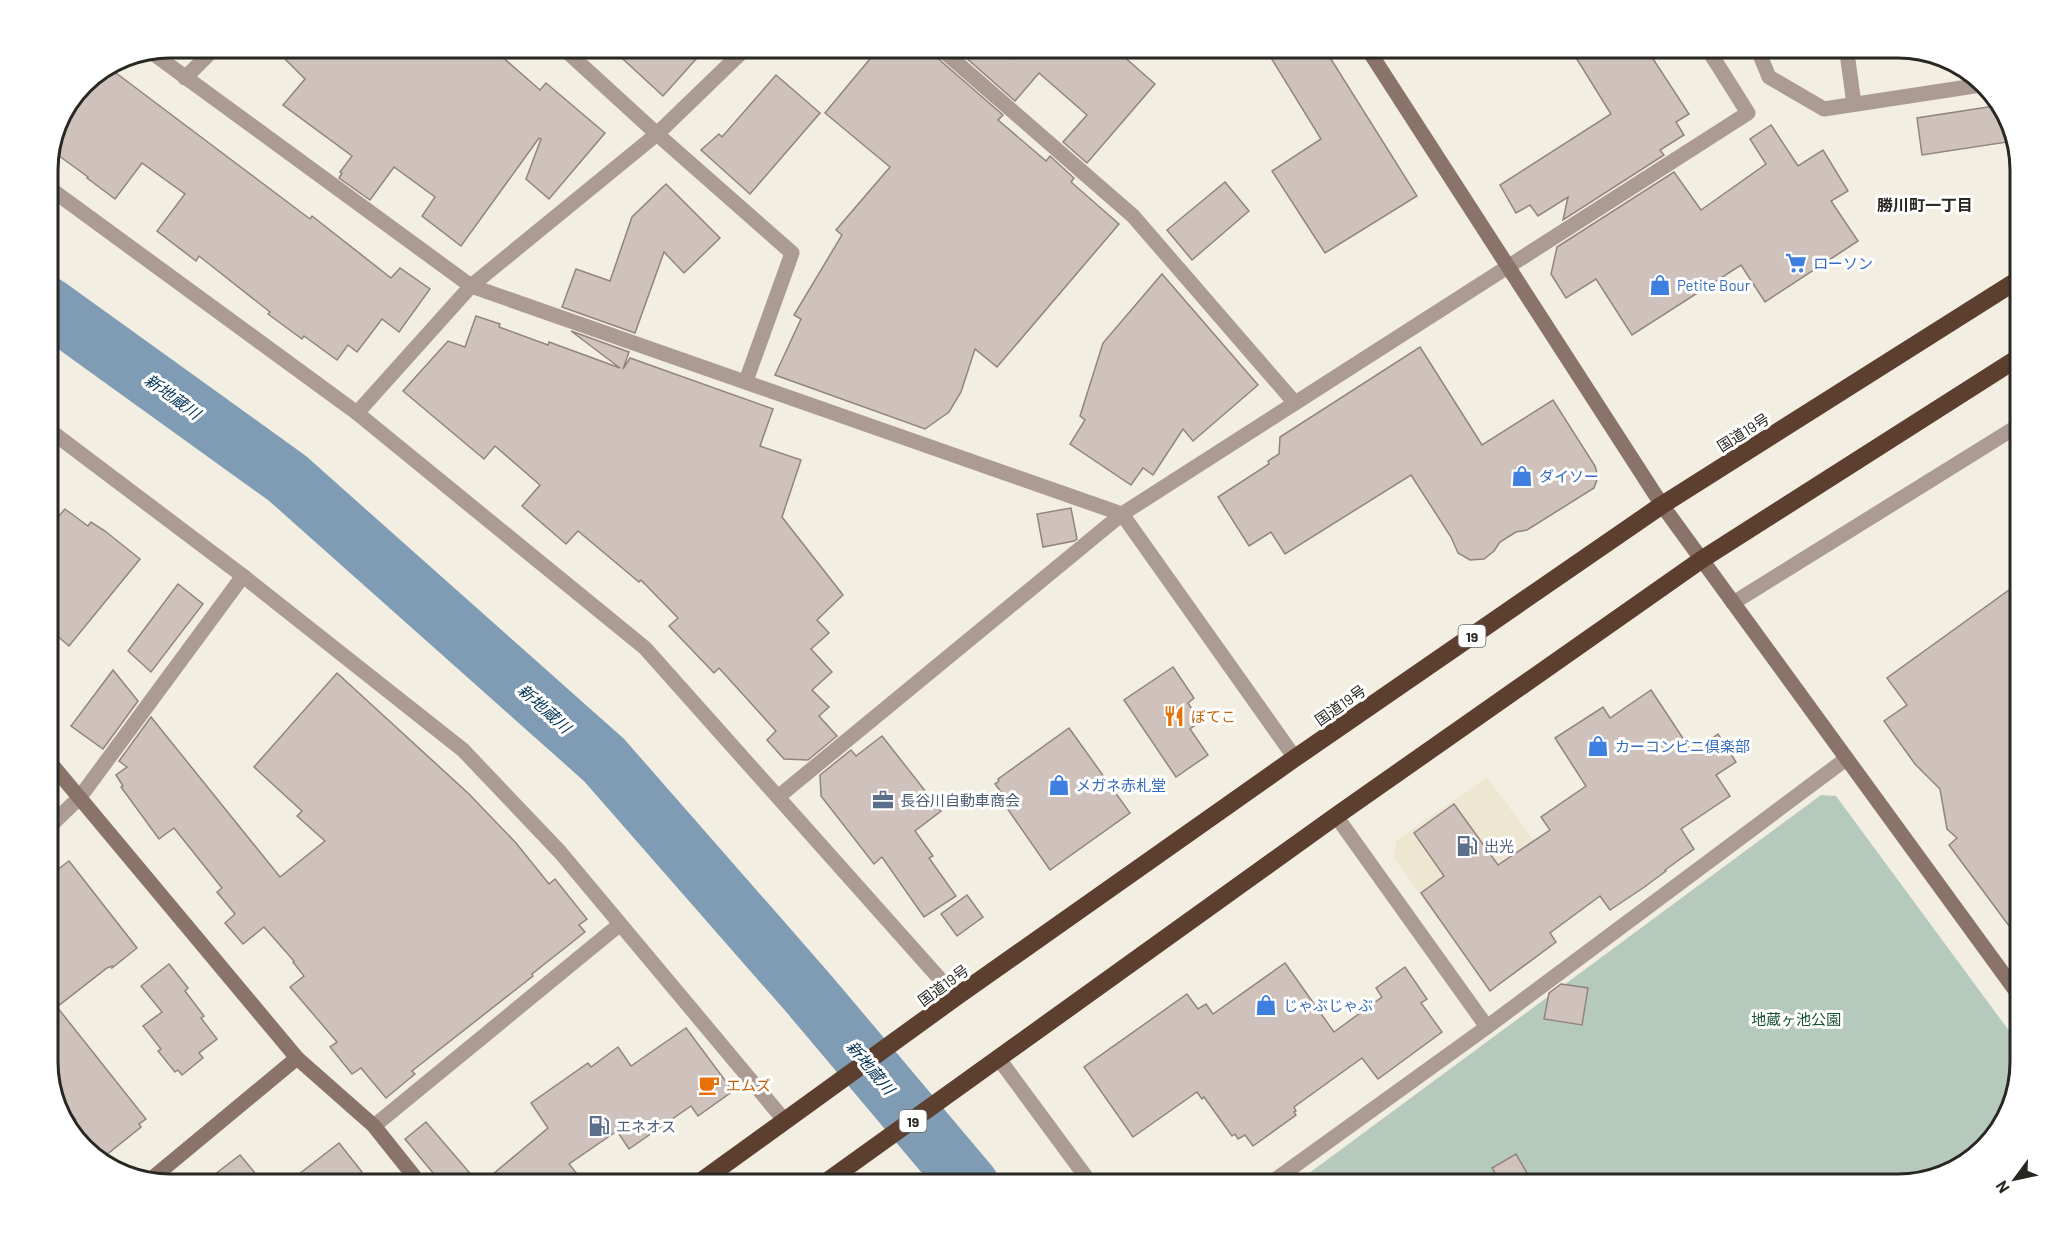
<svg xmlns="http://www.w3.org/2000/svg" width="2069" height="1233" viewBox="0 0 2069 1233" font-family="Barlow,'Noto Sans JP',sans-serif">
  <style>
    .built { fill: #ede6d1 }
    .green { fill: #b5cabc }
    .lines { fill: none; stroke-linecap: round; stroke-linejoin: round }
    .river { stroke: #7f9cb4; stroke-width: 58 }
    .building { fill: #cfc1bb; stroke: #92847f; stroke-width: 1.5 }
    .lane { stroke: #ab9b93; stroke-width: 15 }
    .street { stroke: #ab9b93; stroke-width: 15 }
    .secondary { stroke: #8a7368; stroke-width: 15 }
    .highway { stroke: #5d3f30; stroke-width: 18 }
    .labels { text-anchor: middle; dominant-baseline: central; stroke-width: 6; stroke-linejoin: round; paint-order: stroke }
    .shield { fill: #fff; stroke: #686864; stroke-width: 1.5 }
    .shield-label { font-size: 14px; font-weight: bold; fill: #282722 }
    .shop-label { font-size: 15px; fill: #366cbe; stroke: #fff; text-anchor: start }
    .street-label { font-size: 15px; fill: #282722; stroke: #fff }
    .food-label { font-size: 15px; fill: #c56008; stroke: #fff; text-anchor: start }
    .service-label { font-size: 15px; fill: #4e5e75; stroke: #fff; text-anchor: start }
    .park-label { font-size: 15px; fill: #165032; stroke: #fff }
    .neighbourhood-label { font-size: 16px; font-weight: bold; fill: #282722; stroke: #fff }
    .water-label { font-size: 16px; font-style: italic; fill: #003254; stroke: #fff }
    .rim { fill: none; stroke: #282722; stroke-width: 3 }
  </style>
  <rect width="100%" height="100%" fill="#f2eee1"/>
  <path class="built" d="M 1487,777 L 1542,852 L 1442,925 L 1394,858 L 1396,841 Z"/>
  <path class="green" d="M 1821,795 L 1836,796 L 2021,1047 L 2021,1063 L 2004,1124 L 1960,1168 L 1899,1185 L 1293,1185 Z"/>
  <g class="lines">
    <path class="river" d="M 48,306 L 287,478 L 604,760 L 809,994 L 970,1185"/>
  </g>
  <g class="building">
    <path d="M 274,48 L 492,48 L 540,90 L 546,83 L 605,133 L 549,199 L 526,179 L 541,139 L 539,138 L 461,246 L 422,216 L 435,197 L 394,167 L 370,200 L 339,178 L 342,173 L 340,172 L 352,156 L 283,105 L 305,79 Z"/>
    <path d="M 611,48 L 706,48 L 663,96 Z"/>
    <path d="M 879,48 L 930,48 L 934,55 L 1003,115 L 998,120 L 1046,161 L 1050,156 L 1074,178 L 1071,182 L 1119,224 L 997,367 L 975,349 L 961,392 L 949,412 L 925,429 L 775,375 L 801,319 L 794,315 L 842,235 L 836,230 L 890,167 L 825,113 Z"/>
    <path d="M 955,48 L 1002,48 L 1013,59 L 1017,54 L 1010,48 L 1114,48 L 1155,84 L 1087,163 L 1063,142 L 1087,115 L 1039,73 L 1015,101 Z"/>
    <path d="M 1265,48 L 1324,48 L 1417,196 L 1325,253 L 1272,171 L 1321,139 Z"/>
    <path d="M 1570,48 L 1646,48 L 1689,114 L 1676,122 L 1684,135 L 1660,150 L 1664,155 L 1563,220 L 1568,197 L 1538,216 L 1530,205 L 1516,213 L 1500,185 L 1611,114 Z"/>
    <path d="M 112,70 L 310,219 L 312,216 L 391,278 L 400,268 L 430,289 L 399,332 L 382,319 L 357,352 L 348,345 L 337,360 L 304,336 L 302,339 L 268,314 L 270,312 L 199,256 L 196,261 L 157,231 L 185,194 L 142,163 L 115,199 L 87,178 L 88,177 L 51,150 L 60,116 L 84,84 L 93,78 L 99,83 L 107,72 L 110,74 Z"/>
    <path d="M 776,75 L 820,113 L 750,194 L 701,150 L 719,134 L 722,137 Z"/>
    <path d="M 2001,105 L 2004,109 L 2014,141 L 1922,155 L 1917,118 Z"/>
    <path d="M 1771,125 L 1798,166 L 1823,150 L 1848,191 L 1831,201 L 1858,241 L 1765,302 L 1741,265 L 1632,335 L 1596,279 L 1566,298 L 1551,274 L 1557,247 L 1674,172 L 1701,210 L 1766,164 L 1750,139 Z"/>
    <path d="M 1225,182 L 1249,211 L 1192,260 L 1167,230 Z"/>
    <path d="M 666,184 L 720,238 L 684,273 L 664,252 L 635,333 L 562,307 L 576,269 L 610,281 L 632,217 Z"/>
    <path d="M 1162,274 L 1258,385 L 1193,441 L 1183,429 L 1153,475 L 1143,468 L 1131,485 L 1070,444 L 1085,420 L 1080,416 L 1103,343 Z"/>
    <path d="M 476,316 L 500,324 L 499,327 L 548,345 L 549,342 L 620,368 L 571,331 L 629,352 L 623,369 L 630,358 L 773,409 L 760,446 L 801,460 L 782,517 L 843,595 L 817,620 L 829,633 L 811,649 L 832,672 L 812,690 L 829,707 L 819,716 L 837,736 L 808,760 L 784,759 L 767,740 L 776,731 L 719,668 L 714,673 L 669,626 L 678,618 L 641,580 L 639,582 L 578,531 L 566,544 L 522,506 L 540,485 L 495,446 L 484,459 L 403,391 L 448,341 L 465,347 Z"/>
    <path d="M 1420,347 L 1482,445 L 1553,400 L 1595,466 L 1598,477 L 1594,488 L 1527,530 L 1516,532 L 1500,542 L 1494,551 L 1484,559 L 1470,560 L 1458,553 L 1451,537 L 1411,475 L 1285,554 L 1271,532 L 1249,546 L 1218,497 L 1269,464 L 1268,461 L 1279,454 L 1280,437 Z"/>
    <path d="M 1071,508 L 1077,539 L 1074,541 L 1043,547 L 1037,514 Z"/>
    <path d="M 65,509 L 88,526 L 91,522 L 105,531 L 140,559 L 69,646 L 48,628 L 48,510 L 58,517 Z"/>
    <path d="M 178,584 L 203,604 L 151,672 L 128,651 Z"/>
    <path d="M 2009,590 L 2021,605 L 2021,942 L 1949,845 L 1957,838 L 1947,829 L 1940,789 L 1915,764 L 1884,721 L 1907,705 L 1887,678 Z"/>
    <path d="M 1173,667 L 1194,698 L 1188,703 L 1200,722 L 1190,729 L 1208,755 L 1176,777 L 1124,700 Z"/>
    <path d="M 113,670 L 138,701 L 103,749 L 71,726 Z"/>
    <path d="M 337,673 L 469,794 L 516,843 L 549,884 L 555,879 L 587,919 L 579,925 L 585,932 L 532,974 L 533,976 L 412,1071 L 415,1074 L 386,1098 L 361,1068 L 352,1074 L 330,1047 L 337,1042 L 290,987 L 304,976 L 293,962 L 294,961 L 264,927 L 243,944 L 225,923 L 235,914 L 217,892 L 222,888 L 174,828 L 159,839 L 121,787 L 123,786 L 116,775 L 127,767 L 119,761 L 151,717 L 280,877 L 325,841 L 297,816 L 302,811 L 254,767 Z"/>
    <path d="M 1651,690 L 1692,752 L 1718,734 L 1736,762 L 1716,775 L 1730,796 L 1681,829 L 1694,849 L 1665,870 L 1666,871 L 1643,888 L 1610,910 L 1600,896 L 1550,933 L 1556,942 L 1490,991 L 1421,893 L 1444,876 L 1414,833 L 1454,804 L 1498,865 L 1550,830 L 1541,817 L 1586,786 L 1555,738 L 1603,707 L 1610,718 Z"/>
    <path d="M 1069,728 L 1130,813 L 1050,870 L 998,795 L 1002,793 L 995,784 L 999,781 L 998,779 Z"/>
    <path d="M 882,736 L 941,811 L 915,831 L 933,856 L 929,858 L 956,896 L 924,917 L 882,857 L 874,864 L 821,796 L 820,775 L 851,750 L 856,756 Z"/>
    <path d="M 69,861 L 137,948 L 112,968 L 112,966 L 107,968 L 57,1007 L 146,1119 L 139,1124 L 141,1127 L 100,1160 L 67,1127 L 76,1120 L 55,1094 L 48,1071 L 48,877 Z"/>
    <path d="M 967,895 L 983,917 L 957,936 L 941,914 Z"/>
    <path d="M 1285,963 L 1334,1032 L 1382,997 L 1376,988 L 1405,967 L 1427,999 L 1421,1003 L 1442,1032 L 1378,1079 L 1362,1058 L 1294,1107 L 1296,1111 L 1294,1112 L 1296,1115 L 1253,1146 L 1245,1135 L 1238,1139 L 1235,1134 L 1232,1136 L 1204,1097 L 1202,1099 L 1197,1092 L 1133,1137 L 1084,1067 L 1187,994 L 1198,1009 L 1206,1004 L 1213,1014 Z"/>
    <path d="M 169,964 L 188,988 L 185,991 L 204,1016 L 201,1018 L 217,1039 L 199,1053 L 203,1058 L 182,1075 L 178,1070 L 175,1072 L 158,1051 L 161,1049 L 143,1026 L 162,1012 L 141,986 Z"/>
    <path d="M 1561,984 L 1588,988 L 1582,1025 L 1544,1019 L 1549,993 Z"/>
    <path d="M 686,1028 L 733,1091 L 698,1116 L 691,1106 L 629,1149 L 617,1131 L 569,1164 L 586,1185 L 443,1185 L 405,1139 L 426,1122 L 480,1185 L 548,1128 L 531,1103 L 588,1063 L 591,1067 L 618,1047 L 631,1066 Z"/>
    <path d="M 339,1143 L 362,1172 L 346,1185 L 285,1185 Z"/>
    <path d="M 1516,1154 L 1534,1185 L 1502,1185 L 1492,1168 Z"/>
    <path d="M 240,1155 L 265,1185 L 201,1185 Z"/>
  </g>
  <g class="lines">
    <g class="lane">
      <path d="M 1757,48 L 1769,77 L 1824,109 L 1981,85"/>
      <path d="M 1850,48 L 1847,53 L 1854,104"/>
    </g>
    <g class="street">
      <path d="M 563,48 L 657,134 L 792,253 L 746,381"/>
      <path d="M 940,48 L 1133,216 L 1295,403"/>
      <path d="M 151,52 L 471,286 L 1122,514 L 1295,758"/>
      <path d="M 185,78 L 215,48"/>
      <path d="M 48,187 L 357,413 L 645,648 L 956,997"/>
      <path d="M 357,413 L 471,286 L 657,134 L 746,48"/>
      <path d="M 48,429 L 243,576 L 463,750 L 560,852 L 785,1121"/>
      <path d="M 1733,603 L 2021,424"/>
      <path d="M 778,797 L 1122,514 L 1748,113 L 1707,48"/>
      <path d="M 1336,816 L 1487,1027"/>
      <path d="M 48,828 L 80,797 L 243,576"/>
      <path d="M 999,1059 L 1092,1185"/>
      <path d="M 374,1126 L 619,925"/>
      <path d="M 1268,1185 L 1487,1027 L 1846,759"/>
    </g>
    <g class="secondary">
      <path d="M 1367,48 L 1662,505 L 2021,998"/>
      <path d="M 48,760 L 297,1058 L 374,1126 L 421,1185"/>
      <path d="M 150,1180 L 297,1058"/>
    </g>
    <g class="highway">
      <path d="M 696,1185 L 956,997 L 1295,758 L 1662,505 L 2021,278"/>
      <path d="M 822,1185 L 1336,816 L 1701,560 L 2021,356"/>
    </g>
  </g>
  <defs>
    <symbol id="supermarket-bare" viewBox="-9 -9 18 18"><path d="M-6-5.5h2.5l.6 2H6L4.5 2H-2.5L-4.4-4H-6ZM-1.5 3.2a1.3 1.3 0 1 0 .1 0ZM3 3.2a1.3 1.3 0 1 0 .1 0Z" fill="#3f7fe0" stroke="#fff" stroke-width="2.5" paint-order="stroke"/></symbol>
    <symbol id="shop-bare" viewBox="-9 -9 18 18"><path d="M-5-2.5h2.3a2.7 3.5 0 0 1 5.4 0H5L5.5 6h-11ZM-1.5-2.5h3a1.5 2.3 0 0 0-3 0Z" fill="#3f7fe0" stroke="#fff" stroke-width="2.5" paint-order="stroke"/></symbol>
    <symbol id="restaurant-bare" viewBox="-9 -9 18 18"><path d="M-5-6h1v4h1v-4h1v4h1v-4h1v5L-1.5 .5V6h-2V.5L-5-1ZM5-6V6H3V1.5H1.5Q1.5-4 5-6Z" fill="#e8710a" stroke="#fff" stroke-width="2.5" paint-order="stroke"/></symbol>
    <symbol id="office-bare" viewBox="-9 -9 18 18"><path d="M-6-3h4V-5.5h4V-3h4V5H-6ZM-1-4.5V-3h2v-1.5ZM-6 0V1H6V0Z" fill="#5c6f8a" stroke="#fff" stroke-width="2.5" paint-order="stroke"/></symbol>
    <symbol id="fuel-bare" viewBox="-9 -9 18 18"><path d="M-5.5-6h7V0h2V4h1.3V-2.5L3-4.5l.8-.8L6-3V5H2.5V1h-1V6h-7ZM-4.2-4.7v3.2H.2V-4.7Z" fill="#5c6f8a" stroke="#fff" stroke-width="2.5" paint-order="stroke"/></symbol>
    <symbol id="cafe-bare" viewBox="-9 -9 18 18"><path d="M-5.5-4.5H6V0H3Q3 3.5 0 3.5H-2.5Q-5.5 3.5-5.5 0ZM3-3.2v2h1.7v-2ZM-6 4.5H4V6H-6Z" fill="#e8710a" stroke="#fff" stroke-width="2.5" paint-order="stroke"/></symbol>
  </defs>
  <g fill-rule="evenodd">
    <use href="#supermarket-bare" x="1781" y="248" width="30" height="30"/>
    <use href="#shop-bare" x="1645" y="270" width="30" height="30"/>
    <use href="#shop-bare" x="1507" y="461" width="30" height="30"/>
    <use href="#restaurant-bare" x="1159" y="701" width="30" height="30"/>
    <use href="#shop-bare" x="1583" y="731" width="30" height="30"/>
    <use href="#shop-bare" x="1044" y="770" width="30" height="30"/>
    <use href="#office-bare" x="868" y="785" width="30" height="30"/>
    <use href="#fuel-bare" x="1452" y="831" width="30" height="30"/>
    <use href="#shop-bare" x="1251" y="990" width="30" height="30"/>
    <use href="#cafe-bare" x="694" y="1070" width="30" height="30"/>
    <use href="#fuel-bare" x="584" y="1111" width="30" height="30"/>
  </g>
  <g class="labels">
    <g class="shield">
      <rect x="1458.5" y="625" width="27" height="22" rx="4.5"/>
      <rect x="899.5" y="1110" width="27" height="22" rx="4.5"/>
    </g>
    <g class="shield-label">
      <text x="1472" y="636">19</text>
      <text x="913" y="1121">19</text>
    </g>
    <g class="shop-label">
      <text x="1813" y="263">ローソン</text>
      <text x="1677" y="285">Petite Bour</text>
      <text x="1539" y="476">ダイソー</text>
      <text x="1615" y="746">カーコンビニ倶楽部</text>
      <text x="1076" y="785">メガネ赤札堂</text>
      <text x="1283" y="1005">じゃぶじゃぶ</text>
    </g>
    <g class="street-label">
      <text transform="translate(1743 432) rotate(-32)">国道19号</text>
      <text transform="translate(1340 705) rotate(-35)">国道19号</text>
      <text transform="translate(943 985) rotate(-36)">国道19号</text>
    </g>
    <g class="food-label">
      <text x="1191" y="716">ぼてこ</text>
      <text x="726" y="1085">エムズ</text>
    </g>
    <g class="service-label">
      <text x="900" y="800">長谷川自動車商会</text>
      <text x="1484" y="846">出光</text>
      <text x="616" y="1126">エネオス</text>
    </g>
    <g class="park-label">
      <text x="1796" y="1019">地蔵ヶ池公園</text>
    </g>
    <g class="neighbourhood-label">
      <text x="1925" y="204">勝川町一丁目</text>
    </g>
    <g class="water-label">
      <text transform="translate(173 396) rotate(36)">新地蔵川</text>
      <text transform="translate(545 708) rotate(42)">新地蔵川</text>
      <text transform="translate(871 1067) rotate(50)">新地蔵川</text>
    </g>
  </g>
  <path d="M0 0H2069V1233H0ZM170 58H1898A112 112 0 0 1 2010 170V1062A112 112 0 0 1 1898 1174H170A112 112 0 0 1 58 1062V170A112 112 0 0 1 170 58Z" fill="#fff" fill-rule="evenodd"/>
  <path class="rim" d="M170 58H1898A112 112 0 0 1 2010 170V1062A112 112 0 0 1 1898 1174H170A112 112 0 0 1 58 1062V170A112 112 0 0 1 170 58Z"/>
  <g transform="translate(2015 1179) rotate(237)" stroke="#ffffff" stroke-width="4.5" paint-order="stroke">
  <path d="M0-4.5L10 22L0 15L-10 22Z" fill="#282722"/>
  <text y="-9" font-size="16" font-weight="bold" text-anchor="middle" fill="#282722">N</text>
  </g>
</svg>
